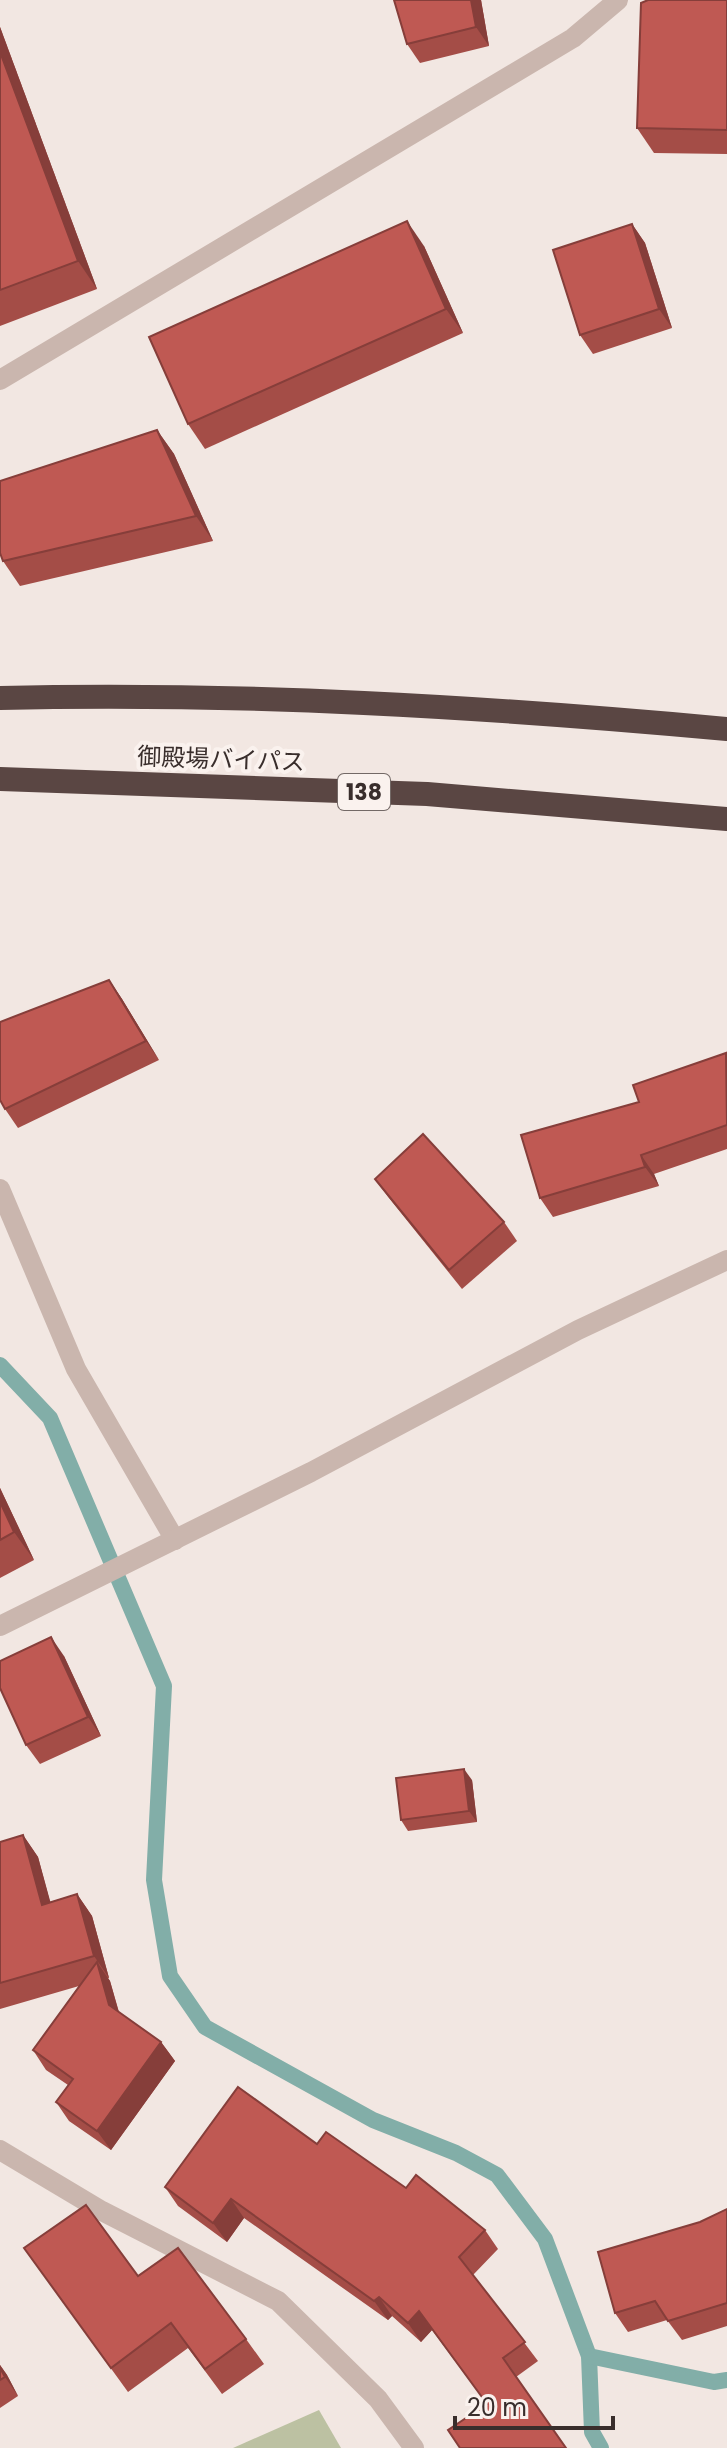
<svg xmlns="http://www.w3.org/2000/svg" width="727" height="2448" viewBox="0 0 727 2448" font-family="Poppins,'Noto Sans JP',sans-serif">
  <style>
    .green { fill: #bcc1a2 }
    .lines { fill: none; stroke-linecap: round; stroke-linejoin: round }
    .stream { stroke: #82aea8; stroke-width: 16 }
    .minor { stroke: #cab6ae; stroke-width: 20 }
    .highway { stroke: #5a4643; stroke-width: 24 }
    .wall { fill: #a44d47 }
    .shaded-wall { fill: #863e3a }
    .building { fill: #bf5953; stroke: #863e3a; stroke-width: 2 }
    .labels { text-anchor: middle; dominant-baseline: central; stroke-width: 8; stroke-linejoin: round; paint-order: stroke }
    .shield { fill: #faf2ee; stroke: #736966; stroke-width: 2 }
    .shield-label { font-size: 22px; font-weight: bold; fill: #392e2c }
    .street-label { font-size: 24px; fill: #392e2c; stroke: #faf2ee }
  </style>
  <rect width="100%" height="100%" fill="#f2e7e2"/>
  <path class="green" d="M 319,2410 L 341,2448 L 233,2448 Z"/>
  <g class="lines">
    <g class="stream">
      <path d="M 0,1365 L 50,1418 L 164,1686 L 154,1880 L 170,1976 L 205,2027 L 373,2120 L 456,2153 L 497,2175 L 545,2239 L 589,2356 L 592,2432 L 601,2448"/>
      <path d="M 589,2356 L 714,2382 L 727,2380"/>
    </g>
    <g class="minor">
      <path d="M 0,380 L 573,38 L 618,0"/>
      <path d="M 0,1189 L 76,1369 L 175,1540"/>
      <path d="M 0,1626 L 311,1472 L 578,1330 L 727,1260"/>
      <path d="M 0,2150 L 102,2211 L 278,2301 L 378,2399 L 414,2448"/>
    </g>
    <g class="highway">
      <path d="M 0,698 C 242,692 486,707 727,729"/>
      <path d="M 0,779 L 427,794 L 727,819"/>
    </g>
  </g>
  <g class="wall">
    <path d="M 481,0 L 489,46 L 420,63 L 407,44 Z"/>
    <path d="M 727,0 L 727,154 L 654,153 L 637,128 Z"/>
    <path d="M 0,27 L 97,289 L 0,326 Z"/>
    <path d="M 632,224 L 645,243 L 672,328 L 593,354 L 580,335 Z"/>
    <path d="M 424,246 L 463,333 L 205,449 L 188,424 Z"/>
    <path d="M 157,430 L 174,454 L 213,541 L 20,586 L 3,561 Z"/>
    <path d="M 109,980 L 122,999 L 159,1060 L 18,1128 L 5,1109 Z"/>
    <path d="M 727,1054 L 727,1149 L 654,1174 L 659,1186 L 553,1217 L 540,1198 L 639,1102 Z"/>
    <path d="M 375,1179 L 504,1222 L 517,1241 L 462,1289 L 389,1198 Z"/>
    <path d="M 0,1488 L 34,1560 L 0,1578 Z"/>
    <path d="M 64,1656 L 101,1736 L 40,1764 L 26,1745 Z"/>
    <path d="M 472,1780 L 477,1822 L 408,1831 L 401,1820 Z"/>
    <path d="M 23,1835 L 38,1857 L 50,1902 L 77,1894 L 92,1916 L 109,1978 L 108,1978 L 110,1981 L 119,2012 L 161,2042 L 175,2061 L 111,2150 L 69,2121 L 56,2102 L 68,2085 L 46,2070 L 33,2050 L 79,1986 L 0,2009 L 0,1842 Z"/>
    <path d="M 317,2144 L 406,2188 L 485,2230 L 498,2249 L 473,2275 L 538,2361 L 516,2377 L 487,2404 L 432,2330 L 421,2342 L 392,2316 L 388,2320 L 244,2218 L 227,2242 L 178,2206 L 165,2187 Z"/>
    <path d="M 727,2209 L 727,2326 L 682,2340 L 667,2320 L 628,2332 L 615,2313 L 700,2222 Z"/>
    <path d="M 24,2248 L 138,2276 L 246,2339 L 264,2364 L 222,2394 L 188,2348 L 128,2392 Z"/>
    <path d="M 0,2365 L 7,2375 L 18,2396 L 0,2408 Z"/>
  </g>
  <g class="shaded-wall">
    <path d="M 471,0 L 481,0 L 489,46 L 476,27 Z"/>
    <path d="M 0,27 L 97,289 L 78,261 L 0,52 Z"/>
    <path d="M 407,221 L 424,246 L 463,333 L 446,309 Z"/>
    <path d="M 632,224 L 645,243 L 672,328 L 659,309 Z"/>
    <path d="M 157,430 L 174,454 L 213,541 L 196,516 Z"/>
    <path d="M 109,980 L 122,999 L 159,1060 L 146,1041 Z"/>
    <path d="M 641,1155 L 654,1174 L 659,1186 L 645,1167 Z"/>
    <path d="M 0,1488 L 34,1560 L 14,1532 L 0,1502 Z"/>
    <path d="M 51,1637 L 64,1656 L 101,1736 L 88,1717 Z"/>
    <path d="M 464,1769 L 472,1780 L 477,1822 L 469,1811 Z"/>
    <path d="M 23,1835 L 38,1857 L 57,1926 L 42,1905 Z"/>
    <path d="M 77,1894 L 92,1916 L 109,1978 L 94,1956 Z"/>
    <path d="M 97,1962 L 110,1981 L 122,2024 L 109,2005 Z"/>
    <path d="M 161,2042 L 175,2061 L 111,2150 L 97,2131 Z"/>
    <path d="M 231,2199 L 244,2218 L 227,2242 L 213,2223 Z"/>
    <path d="M 379,2297 L 392,2316 L 388,2320 L 374,2301 Z"/>
    <path d="M 419,2311 L 432,2330 L 421,2342 L 408,2323 Z"/>
    <path d="M 0,2365 L 7,2375 L 18,2396 L 5,2377 L 0,2368 Z"/>
  </g>
  <g class="building">
    <path d="M 394,0 L 471,0 L 476,27 L 407,44 Z"/>
    <path d="M 648,0 L 727,0 L 727,130 L 637,128 L 641,3 Z"/>
    <path d="M 0,52 L 78,261 L 0,290 Z"/>
    <path d="M 407,221 L 446,309 L 188,424 L 149,337 Z"/>
    <path d="M 632,224 L 659,309 L 580,335 L 553,250 Z"/>
    <path d="M 157,430 L 196,516 L 3,561 L 0,553 L 0,481 Z"/>
    <path d="M 109,980 L 146,1041 L 5,1109 L 0,1100 L 0,1022 Z"/>
    <path d="M 726,1053 L 727,1125 L 641,1155 L 645,1167 L 540,1198 L 521,1135 L 639,1102 L 633,1085 Z"/>
    <path d="M 423,1134 L 504,1222 L 449,1270 L 375,1179 Z"/>
    <path d="M 0,1502 L 14,1532 L 0,1540 Z"/>
    <path d="M 51,1637 L 88,1717 L 26,1745 L 0,1688 L 0,1661 Z"/>
    <path d="M 464,1769 L 469,1811 L 401,1820 L 396,1778 Z"/>
    <path d="M 23,1835 L 42,1905 L 77,1894 L 94,1956 L 0,1983 L 0,1842 Z"/>
    <path d="M 97,1962 L 109,2005 L 161,2042 L 97,2131 L 56,2102 L 73,2079 L 33,2050 Z"/>
    <path d="M 238,2087 L 317,2144 L 326,2132 L 406,2188 L 416,2175 L 485,2230 L 459,2257 L 525,2342 L 503,2358 L 566,2448 L 460,2448 L 448,2430 L 487,2404 L 419,2311 L 408,2323 L 379,2297 L 374,2301 L 231,2199 L 213,2223 L 165,2187 Z"/>
    <path d="M 86,2205 L 138,2276 L 178,2248 L 246,2339 L 205,2369 L 171,2323 L 111,2368 L 24,2248 Z"/>
    <path d="M 727,2209 L 727,2303 L 668,2321 L 655,2301 L 615,2313 L 598,2252 L 700,2222 Z"/>
    <path d="M 0,2368 L 5,2377 L 0,2380 Z"/>
  </g>
  <g class="labels">
    <rect class="shield" x="338" y="774" width="52" height="36" rx="6"/>
    <g class="shield-label">
      <text x="364" y="792">138</text>
    </g>
    <g class="street-label">
      <text transform="translate(221 759) rotate(2)">御殿場バイパス</text>
    </g>
  </g>
  <path d="M455 2416v12h158v-12" fill="none" stroke="#392e2c" stroke-width="4"/>
  <text x="467" y="2416" font-size="24" fill="#392e2c" stroke="#faf2ee" stroke-width="6" paint-order="stroke">20 m</text>
</svg>
